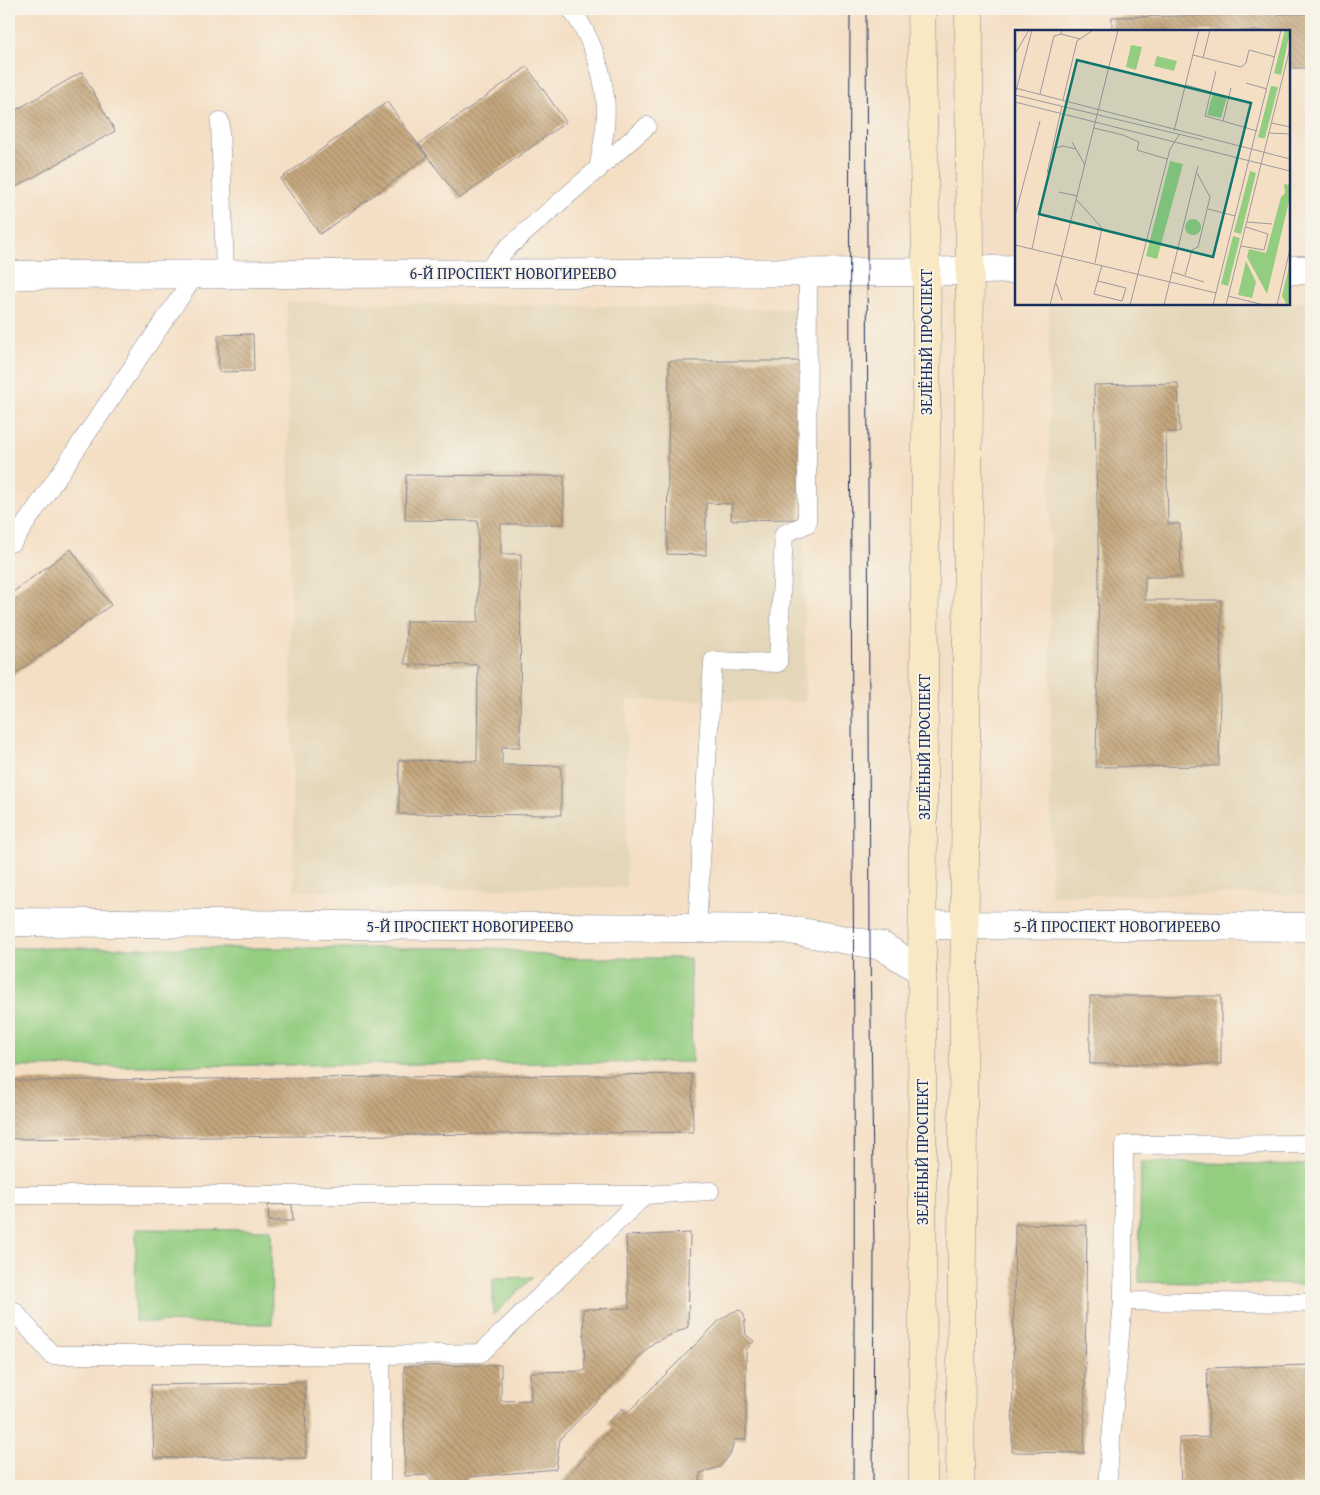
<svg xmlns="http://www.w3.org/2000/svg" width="1320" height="1495" viewBox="0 0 1320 1495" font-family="'Gentium Book Plus',serif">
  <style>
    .built { fill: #e4d6b8 }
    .green { fill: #93cd80; stroke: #577e6f }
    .building { fill: url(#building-back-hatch) }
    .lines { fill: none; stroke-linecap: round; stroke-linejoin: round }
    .service-casing { stroke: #888792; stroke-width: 19 }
    .minor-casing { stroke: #888792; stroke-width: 29 }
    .secondary-casing { stroke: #888792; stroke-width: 29 }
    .service { stroke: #fff; stroke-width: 18 }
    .minor { stroke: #fff; stroke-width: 28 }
    .secondary { stroke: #f8e8c3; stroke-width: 28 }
    .tram { stroke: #1b2f5e; stroke-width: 1 }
    .labels { text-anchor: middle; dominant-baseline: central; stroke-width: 4; stroke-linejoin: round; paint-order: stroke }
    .street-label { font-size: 16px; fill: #1b2f5e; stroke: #f7f3e8 }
    .inset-road { fill: none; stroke: #9d999c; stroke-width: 1 }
    .view { fill: #0f766e; fill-opacity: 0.15; stroke: #0f766e; stroke-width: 2.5 }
    .inset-edge { fill: none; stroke: #1b2f5e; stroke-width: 2.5 }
  </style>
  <defs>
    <pattern id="building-back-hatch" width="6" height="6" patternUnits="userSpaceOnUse" patternTransform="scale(1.25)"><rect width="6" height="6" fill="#c5a77d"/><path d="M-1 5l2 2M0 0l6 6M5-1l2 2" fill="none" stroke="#9f886a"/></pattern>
  </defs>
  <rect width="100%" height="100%" fill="#f7f3e8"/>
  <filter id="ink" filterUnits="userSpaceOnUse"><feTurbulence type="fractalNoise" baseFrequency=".02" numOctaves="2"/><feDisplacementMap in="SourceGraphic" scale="10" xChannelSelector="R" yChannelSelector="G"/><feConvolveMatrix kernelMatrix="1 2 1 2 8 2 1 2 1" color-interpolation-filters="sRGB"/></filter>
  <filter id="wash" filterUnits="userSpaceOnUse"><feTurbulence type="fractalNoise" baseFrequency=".0096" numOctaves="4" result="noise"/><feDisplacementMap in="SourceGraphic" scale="20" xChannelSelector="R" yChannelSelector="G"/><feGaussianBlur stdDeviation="1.12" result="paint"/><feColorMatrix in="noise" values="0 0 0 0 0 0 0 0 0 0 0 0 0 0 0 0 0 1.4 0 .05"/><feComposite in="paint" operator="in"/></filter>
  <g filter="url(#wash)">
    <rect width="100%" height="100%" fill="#f4dfc5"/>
    <g class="built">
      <path d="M 287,302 L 803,309 L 805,702 L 627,700 L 626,887 L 294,891 Z"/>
      <path d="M 1289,302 L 1311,302 L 1311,894 L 1051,895 L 1049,304 Z"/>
    </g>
    <g class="green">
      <path d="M 9,948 L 494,948 L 565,958 L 690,958 L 692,1062 L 9,1067 Z"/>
      <path d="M 1141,1162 L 1311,1165 L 1311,1285 L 1139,1282 Z"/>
      <path d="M 136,1229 L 271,1230 L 272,1324 L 135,1322 Z"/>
      <path d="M 533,1277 L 493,1315 L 493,1278 Z"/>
    </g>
    <g id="blocks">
      <g class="building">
        <path d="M 1311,14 L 1311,68 L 1289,68 L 1289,31 L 1112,31 L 1112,17 Z"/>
        <path d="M 527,67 L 566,122 L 459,199 L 419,144 Z"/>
        <path d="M 82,72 L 115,131 L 9,191 L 9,114 Z"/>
        <path d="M 387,102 L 427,157 L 320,234 L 280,179 Z"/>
        <path d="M 253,334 L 254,371 L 219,372 L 218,335 Z"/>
        <path d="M 669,361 L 802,361 L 799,519 L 731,520 L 732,504 L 706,503 L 706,555 L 667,554 Z"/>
        <path d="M 1178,383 L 1180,432 L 1166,432 L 1168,524 L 1180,524 L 1181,577 L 1145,577 L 1145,600 L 1221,600 L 1219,766 L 1096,767 L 1099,579 L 1094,385 Z"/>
        <path d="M 406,475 L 564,476 L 564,524 L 501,524 L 501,554 L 521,554 L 520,747 L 502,747 L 502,765 L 561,766 L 561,815 L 399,814 L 399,760 L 477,761 L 478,665 L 405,664 L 406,621 L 478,622 L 478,521 L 405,520 Z"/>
        <path d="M 71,549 L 111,605 L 9,678 L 9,595 Z"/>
        <rect x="1090" y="996" width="131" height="68"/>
        <path d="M 692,1074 L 693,1132 L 9,1139 L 9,1081 Z"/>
        <path d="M 292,1204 L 293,1221 L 269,1221 L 268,1205 Z"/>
        <path d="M 1015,1224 L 1087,1225 L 1084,1453 L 1012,1452 Z"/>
        <path d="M 690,1233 L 688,1327 L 653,1343 L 560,1439 L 556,1469 L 469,1477 L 460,1486 L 436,1486 L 428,1475 L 405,1476 L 404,1366 L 501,1365 L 501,1401 L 531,1400 L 530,1372 L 585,1371 L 583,1309 L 629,1308 L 626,1236 Z"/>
        <path d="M 740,1310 L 744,1315 L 746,1335 L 754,1341 L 746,1350 L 746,1439 L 734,1440 L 731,1453 L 720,1467 L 700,1473 L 700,1485 L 703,1486 L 558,1486 L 612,1428 L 608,1422 L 623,1408 L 626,1414 L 720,1320 L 732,1312 Z"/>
        <path d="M 1311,1365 L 1311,1486 L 1181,1486 L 1179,1438 L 1209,1437 L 1207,1368 Z"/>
        <path d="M 305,1382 L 306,1458 L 154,1458 L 151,1385 Z"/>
      </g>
    </g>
  </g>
  <g filter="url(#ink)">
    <use href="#blocks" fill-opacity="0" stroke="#888792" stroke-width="1"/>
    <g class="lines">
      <defs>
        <g id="service">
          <path d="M 571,9 C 589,33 602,67 605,97 C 608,121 602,147 598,170"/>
          <path d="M 220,121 L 225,274"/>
          <path d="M 484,274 L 506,249 L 647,126"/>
          <path d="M 9,542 L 13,542 L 196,274"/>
          <path d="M 697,928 L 713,661 L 778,663 L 784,534 L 807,524 L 808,272"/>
          <path d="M 1311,1144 L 1124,1145 L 1123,1301 L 1311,1303"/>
          <path d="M 9,1195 L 645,1195 L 710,1191"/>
          <path d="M 9,1311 L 14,1311 L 52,1355 L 381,1355 L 481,1353 L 645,1195"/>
          <path d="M 381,1486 L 381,1355"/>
          <path d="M 1107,1486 L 1123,1301"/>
        </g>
        <g id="minor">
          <path d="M 1289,270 L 1311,270"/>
          <path d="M 9,275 L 926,272 L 1016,269"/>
          <path d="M 9,922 L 784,929 L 882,946 L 922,971"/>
          <path d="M 923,925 L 1311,927"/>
        </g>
        <g id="secondary">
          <path d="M 921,9 L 927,310 L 922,971 L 923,1486"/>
          <path d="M 960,1486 L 970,269 L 969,9"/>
        </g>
      </defs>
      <use href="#service" class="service-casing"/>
      <use href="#minor" class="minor-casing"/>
      <use href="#secondary" class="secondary-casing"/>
      <use href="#service" class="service"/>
      <use href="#minor" class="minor"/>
      <use href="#secondary" class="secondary"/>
      <g class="tram">
        <path d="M 850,9 C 847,501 858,994 853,1486"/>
        <path d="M 866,9 L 870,944 L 874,1246 L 873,1486"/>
      </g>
    </g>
  </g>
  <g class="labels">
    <g class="street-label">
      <text x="513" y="273">6-Й ПРОСПЕКТ НОВОГИРЕЕВО</text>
      <text transform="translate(926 342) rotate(-90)">ЗЕЛЁНЫЙ ПРОСПЕКТ</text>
      <text transform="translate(924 747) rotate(-90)">ЗЕЛЁНЫЙ ПРОСПЕКТ</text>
      <text x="470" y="926">5-Й ПРОСПЕКТ НОВОГИРЕЕВО</text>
      <text x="1117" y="926">5-Й ПРОСПЕКТ НОВОГИРЕЕВО</text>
      <text transform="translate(922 1152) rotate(-90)">ЗЕЛЁНЫЙ ПРОСПЕКТ</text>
    </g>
  </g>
  <g transform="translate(1015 30)">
    <rect width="275" height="275" fill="#f4dfc5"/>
    <path d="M 270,0 L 275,1 L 266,45 L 259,43 ZM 116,15 L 127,17 L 121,40 L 111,37 ZM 142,26 L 162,31 L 159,41 L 139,36 ZM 256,56 L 263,57 L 250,108 L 246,108 L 243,107 ZM 198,63 L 212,67 L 206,88 L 192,85 ZM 155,131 L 168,134 L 142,229 L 131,226 ZM 235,141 L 241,143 L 226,204 L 219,202 ZM 269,154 L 275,155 L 275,167 L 252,264 L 232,227 L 234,219 L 251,223 L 266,167 L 270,163 ZM170 197a8 8 0 1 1 16 0a8 8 0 1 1-16 0ZM 218,206 L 225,208 L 213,256 L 206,254 ZM 231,231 L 241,252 L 237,268 L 223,265 ZM 275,232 L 275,275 L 272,275 L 267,266 Z" fill="#93cd80"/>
    <path class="inset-road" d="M 47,0 L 46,4 L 65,9M 0,24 L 14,0M 178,25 L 226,37 L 231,33 L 234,20 L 260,27M 188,28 L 195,0M 201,41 L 190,86 L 208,91 L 216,58M 231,53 L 252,59M 171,55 L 196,62M 0,58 L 275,129M 1,61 L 17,0M 25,64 L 39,6 L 46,4M 0,65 L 188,110M 48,70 L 62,11 L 78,0M 0,72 L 275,141M 208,91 L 242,101M 257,93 L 275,97M 79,98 L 108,105 L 124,112 L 122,120 L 152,129M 159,101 L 184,0M 254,103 L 275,104M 57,112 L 70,135M 37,119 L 48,116 L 61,119M 32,143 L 47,76M 44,162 L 62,166M 61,169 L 87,198 L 80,233M 193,179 L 220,186M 0,186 L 25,91M 232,192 L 257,194M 0,215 L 201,263M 226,216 L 249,220 L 253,204 L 231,197M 17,219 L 25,181M 157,242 L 189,252M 170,245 L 177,220 L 183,217 L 195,167 L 182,143M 83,251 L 111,258 L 107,271 L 79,264 L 87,235M 41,253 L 47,270M 213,266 L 249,275M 35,275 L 103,0M 115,275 L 155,119 L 164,105M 149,275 L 183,136M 198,275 L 266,0M 211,275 L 275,18M 262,275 L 275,219"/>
    <path class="view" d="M 62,30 L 236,73 L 198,227 L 24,184 Z"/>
    <rect width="275" height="275" class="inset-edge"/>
  </g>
  <rect width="1320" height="1495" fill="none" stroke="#f7f3e8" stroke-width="30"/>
</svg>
